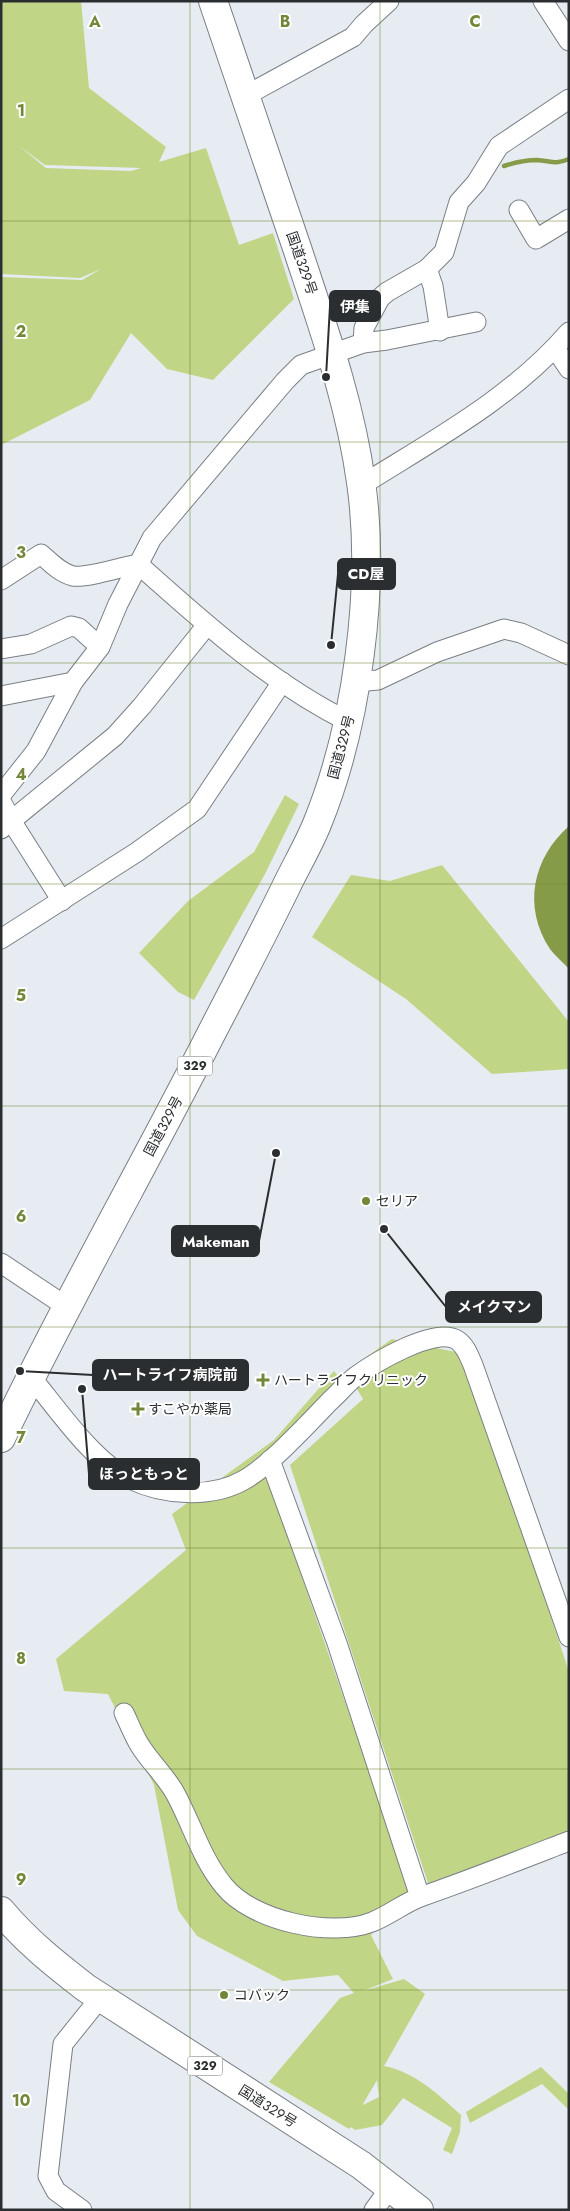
<svg xmlns="http://www.w3.org/2000/svg" width="570" height="2211" viewBox="0 0 570 2211" font-family="Jost,'Noto Sans JP',sans-serif">
  <style>
    .green { fill: #c0d686; fill-rule: evenodd }
    .water { fill: #869b48 }
    .lines { fill: none; stroke-linecap: round; stroke-linejoin: round }
    .stream { stroke: #869b48; stroke-width: 4.5 }
    .minor-casing { stroke: #797f84; stroke-width: 21 }
    .highway-casing { stroke: #797f84; stroke-width: 30 }
    .minor { stroke: #fff; stroke-width: 19 }
    .highway { stroke: #fff; stroke-width: 28 }
    .grid { fill: none; stroke: #738738; stroke-width: 1; stroke-opacity: 0.55 }
    .poi-dot { fill: #738738; stroke: #fff; stroke-width: 2 }
    .labels { text-anchor: middle; dominant-baseline: central; stroke-width: 4; stroke-linejoin: round; paint-order: stroke }
    .shield { fill: #fff; stroke: #6b6d6e; stroke-width: 1 }
    .shield-label { font-size: 12px; font-weight: bold; fill: #2b2e30 }
    .street-label { font-size: 14px; fill: #2b2e30; stroke: #fff }
    .poi-label { font-size: 14px; fill: #2b2e30; stroke: #fff; text-anchor: start }
    .grid-label { font-size: 16px; text-anchor: middle; font-weight: bold; fill: #738738; stroke: #fff; stroke-width: 4; stroke-linejoin: round; paint-order: stroke }
    .leader { fill: none; stroke: #2b2e30; stroke-width: 2 }
    .callout-dot { fill: #2b2e30; stroke: #fff; stroke-width: 2 }
    .callout { fill: #2b2e30; stroke: #2b2e30; stroke-width: 2 }
    .callout-label { font-size: 15px; text-anchor: middle; font-weight: bold; fill: #fff }
  </style>
  <rect width="100%" height="100%" fill="#e6ecf2"/>
  <g class="green">
    <path d="M 1,1 L 81,1 L 89,88 L 166,147 L 159,162 L 206,148 L 239,245 L 273,233 L 294,299 L 213,380 L 167,369 L 131,333 L 90,400 L 1,445 L 1,277 L 82,280 L 101,269 L 80,278 L 1,274 ZM 19,146 L 45,165 L 141,168 L 131,171 L 46,168 Z"/>
    <path d="M 285,795 L 299,804 L 265,874 L 194,1000 L 178,992 L 139,953 L 188,901 L 254,852 Z"/>
    <path d="M 442,865 L 569,1022 L 569,1069 L 492,1074 L 406,999 L 312,937 L 351,875 L 390,881 Z"/>
    <path d="M 392,1339 L 461,1353 L 487,1421 L 569,1672 L 569,1833 L 428,1883 L 290,1465 L 363,1399 L 346,1371 Z"/>
    <path d="M 334,1371 L 353,1393 L 267,1476 L 411,1893 L 371,1935 L 393,1979 L 363,1991 L 404,1979 L 425,1994 L 384,2066 C 415,2072 439,2095 461,2115 L 460,2132 L 452,2154 L 443,2150 L 452,2128 L 403,2098 L 382,2125 L 355,2130 L 351,2127 L 349,2129 L 269,2082 L 340,1998 L 354,1993 L 338,1975 L 283,1981 L 197,1936 L 178,1910 L 154,1785 L 108,1694 L 64,1691 L 56,1659 L 186,1550 L 172,1514 L 274,1440 ZM 377,2080 L 379,2097 L 363,2105 L 363,2104 Z"/>
    <path d="M 541,2067 L 569,2094 L 569,2110 L 542,2084 L 470,2123 L 466,2112 Z"/>
  </g>
  <path class="water" d="M 569,826 L 569,969 C 563,962 555,956 550,949 C 522,906 533,858 569,826 Z"/>
  <g class="lines">
    <path class="stream" d="M 504,166 C 516,162 525,160 537,160 C 551,161 555,165 569,159"/>
    <defs>
      <g id="minor">
        <path d="M 543,1 L 569,41"/>
        <path d="M 245,96 L 353,37 L 364,24 L 389,1"/>
        <path d="M 519,210 L 536,239 L 569,219"/>
        <path d="M 427,269 L 433,286 L 440,331"/>
        <path d="M 363,343 L 364,328 L 380,298 L 387,292 L 427,269 L 444,252 L 459,202 L 476,183 L 499,146 L 569,99"/>
        <path d="M 555,348 L 569,369"/>
        <path d="M 362,485 C 435,439 512,398 569,332"/>
        <path d="M 138,564 C 203,622 270,683 349,722"/>
        <path d="M 1,580 L 41,554 C 50,562 60,573 73,576 C 88,578 121,567 138,564"/>
        <path d="M 1,649 L 31,644 L 71,626 L 79,628 L 100,647"/>
        <path d="M 356,682 L 378,680 L 437,652 L 504,629 L 521,633 L 569,655"/>
        <path d="M 1,696 L 73,682"/>
        <path d="M 1,795 L 36,751 L 73,682 L 100,647 L 118,604 L 152,538 L 285,381 L 301,365 L 363,343 L 387,340 L 476,322"/>
        <path d="M 1,801 L 12,822 L 62,901"/>
        <path d="M 1,829 L 115,736 L 142,706 L 207,625"/>
        <path d="M 1,939 L 137,852 L 197,809 L 282,682"/>
        <path d="M 1,1263 L 67,1307"/>
        <path d="M 31,1377 C 57,1408 93,1462 130,1479 C 163,1495 211,1499 244,1480 C 269,1466 309,1423 330,1401 C 338,1394 346,1384 355,1377 C 374,1363 435,1326 457,1340 C 466,1346 469,1356 473,1365 L 569,1637"/>
        <path d="M 270,1460 L 337,1643 L 420,1897"/>
        <path d="M 124,1713 C 129,1723 133,1734 139,1744 C 149,1761 165,1775 175,1793 C 192,1824 201,1858 224,1886 C 252,1921 331,1938 372,1922 C 390,1915 405,1902 423,1896 C 472,1879 520,1860 569,1841"/>
        <path d="M 82,2210 L 56,2191 L 48,2176 L 63,2044 L 100,1998"/>
        <path d="M 374,2210 L 390,2188"/>
      </g>
      <g id="highway">
        <path d="M 1,1438 C 67,1300 143,1168 212,1032 C 237,984 262,936 286,887 C 296,866 308,846 317,824 C 357,726 376,587 361,482 C 350,402 323,327 298,251 C 270,167 241,84 213,1"/>
        <path d="M 1,1911 C 26,1941 55,1964 86,1988 L 361,2165 L 419,2210"/>
      </g>
    </defs>
    <use href="#minor" class="minor-casing"/>
    <use href="#highway" class="highway-casing"/>
    <use href="#minor" class="minor"/>
    <use href="#highway" class="highway"/>
  </g>
  <path class="grid" d="M 190,1 L 190,2210M 380,1 L 380,2210M 1,221 L 569,221M 1,442 L 569,442M 1,663 L 569,663M 1,884 L 569,884M 1,1106 L 569,1106M 1,1327 L 569,1327M 1,1548 L 569,1548M 1,1769 L 569,1769M 1,1990 L 569,1990"/>
  <g class="poi-dot">
    <circle cx="366" cy="1201" r="5"/>
    <path d="M260.5 1372.5h5v5h5v5h-5v5h-5v-5h-5v-5h5z"/>
    <path d="M135.5 1401.5h5v5h5v5h-5v5h-5v-5h-5v-5h5z"/>
    <circle cx="224" cy="1995" r="5"/>
  </g>
  <g class="labels">
    <g class="shield">
      <rect x="177.5" y="1056.5" width="35" height="19" rx="4"/>
      <rect x="187.5" y="2056.5" width="35" height="19" rx="4"/>
    </g>
    <g class="shield-label">
      <text x="195" y="1066">329</text>
      <text x="205" y="2066">329</text>
    </g>
    <g class="street-label">
      <text transform="translate(302 263) rotate(71)">国道329号</text>
      <text transform="translate(341 747) rotate(-75)">国道329号</text>
      <text transform="translate(163 1126) rotate(-62)">国道329号</text>
      <text transform="translate(268 2106) rotate(32)">国道329号</text>
    </g>
    <g class="poi-label">
      <text x="376" y="1201">セリア</text>
      <text x="274" y="1380">ハートライフクリニック</text>
      <text x="148" y="1409">すこやか薬局</text>
      <text x="234" y="1995">コバック</text>
    </g>
  </g>
  <g class="grid-label">
    <text x="95" y="27">A</text>
    <text x="285" y="27">B</text>
    <text x="475" y="27">C</text>
    <text x="21" y="116">1</text>
    <text x="21" y="337">2</text>
    <text x="21" y="558">3</text>
    <text x="21" y="780">4</text>
    <text x="21" y="1001">5</text>
    <text x="21" y="1222">6</text>
    <text x="21" y="1443">7</text>
    <text x="21" y="1664">8</text>
    <text x="21" y="1885">9</text>
    <text x="21" y="2106">10</text>
  </g>
  <path class="leader" d="M326 377L330 306M331 645L338 574M276 1153L259 1241M384 1229L446 1307M20 1371L93 1375M82 1389L89 1474"/>
  <g class="callout-dot">
    <circle cx="326" cy="377" r="5"/>
    <circle cx="331" cy="645" r="5"/>
    <circle cx="276" cy="1153" r="5"/>
    <circle cx="384" cy="1229" r="5"/>
    <circle cx="20" cy="1371" r="5"/>
    <circle cx="82" cy="1389" r="5"/>
  </g>
  <g class="callout">
    <rect x="330" y="291" width="50" height="30" rx="5"/>
    <rect x="338" y="559" width="57" height="30" rx="5"/>
    <rect x="172" y="1226" width="87" height="30" rx="5"/>
    <rect x="446" y="1292" width="95" height="30" rx="5"/>
    <rect x="93" y="1360" width="155" height="30" rx="5"/>
    <rect x="89" y="1459" width="110" height="30" rx="5"/>
  </g>
  <g class="callout-label">
    <text x="355" y="312">伊集</text>
    <text x="366" y="579">CD屋</text>
    <text x="216" y="1247">Makeman</text>
    <text x="494" y="1312">メイクマン</text>
    <text x="170" y="1380">ハートライフ病院前</text>
    <text x="144" y="1479">ほっともっと</text>
  </g>
  <rect width="570" height="2211" fill="none" stroke="#2b2e30" stroke-width="5"/>
</svg>
